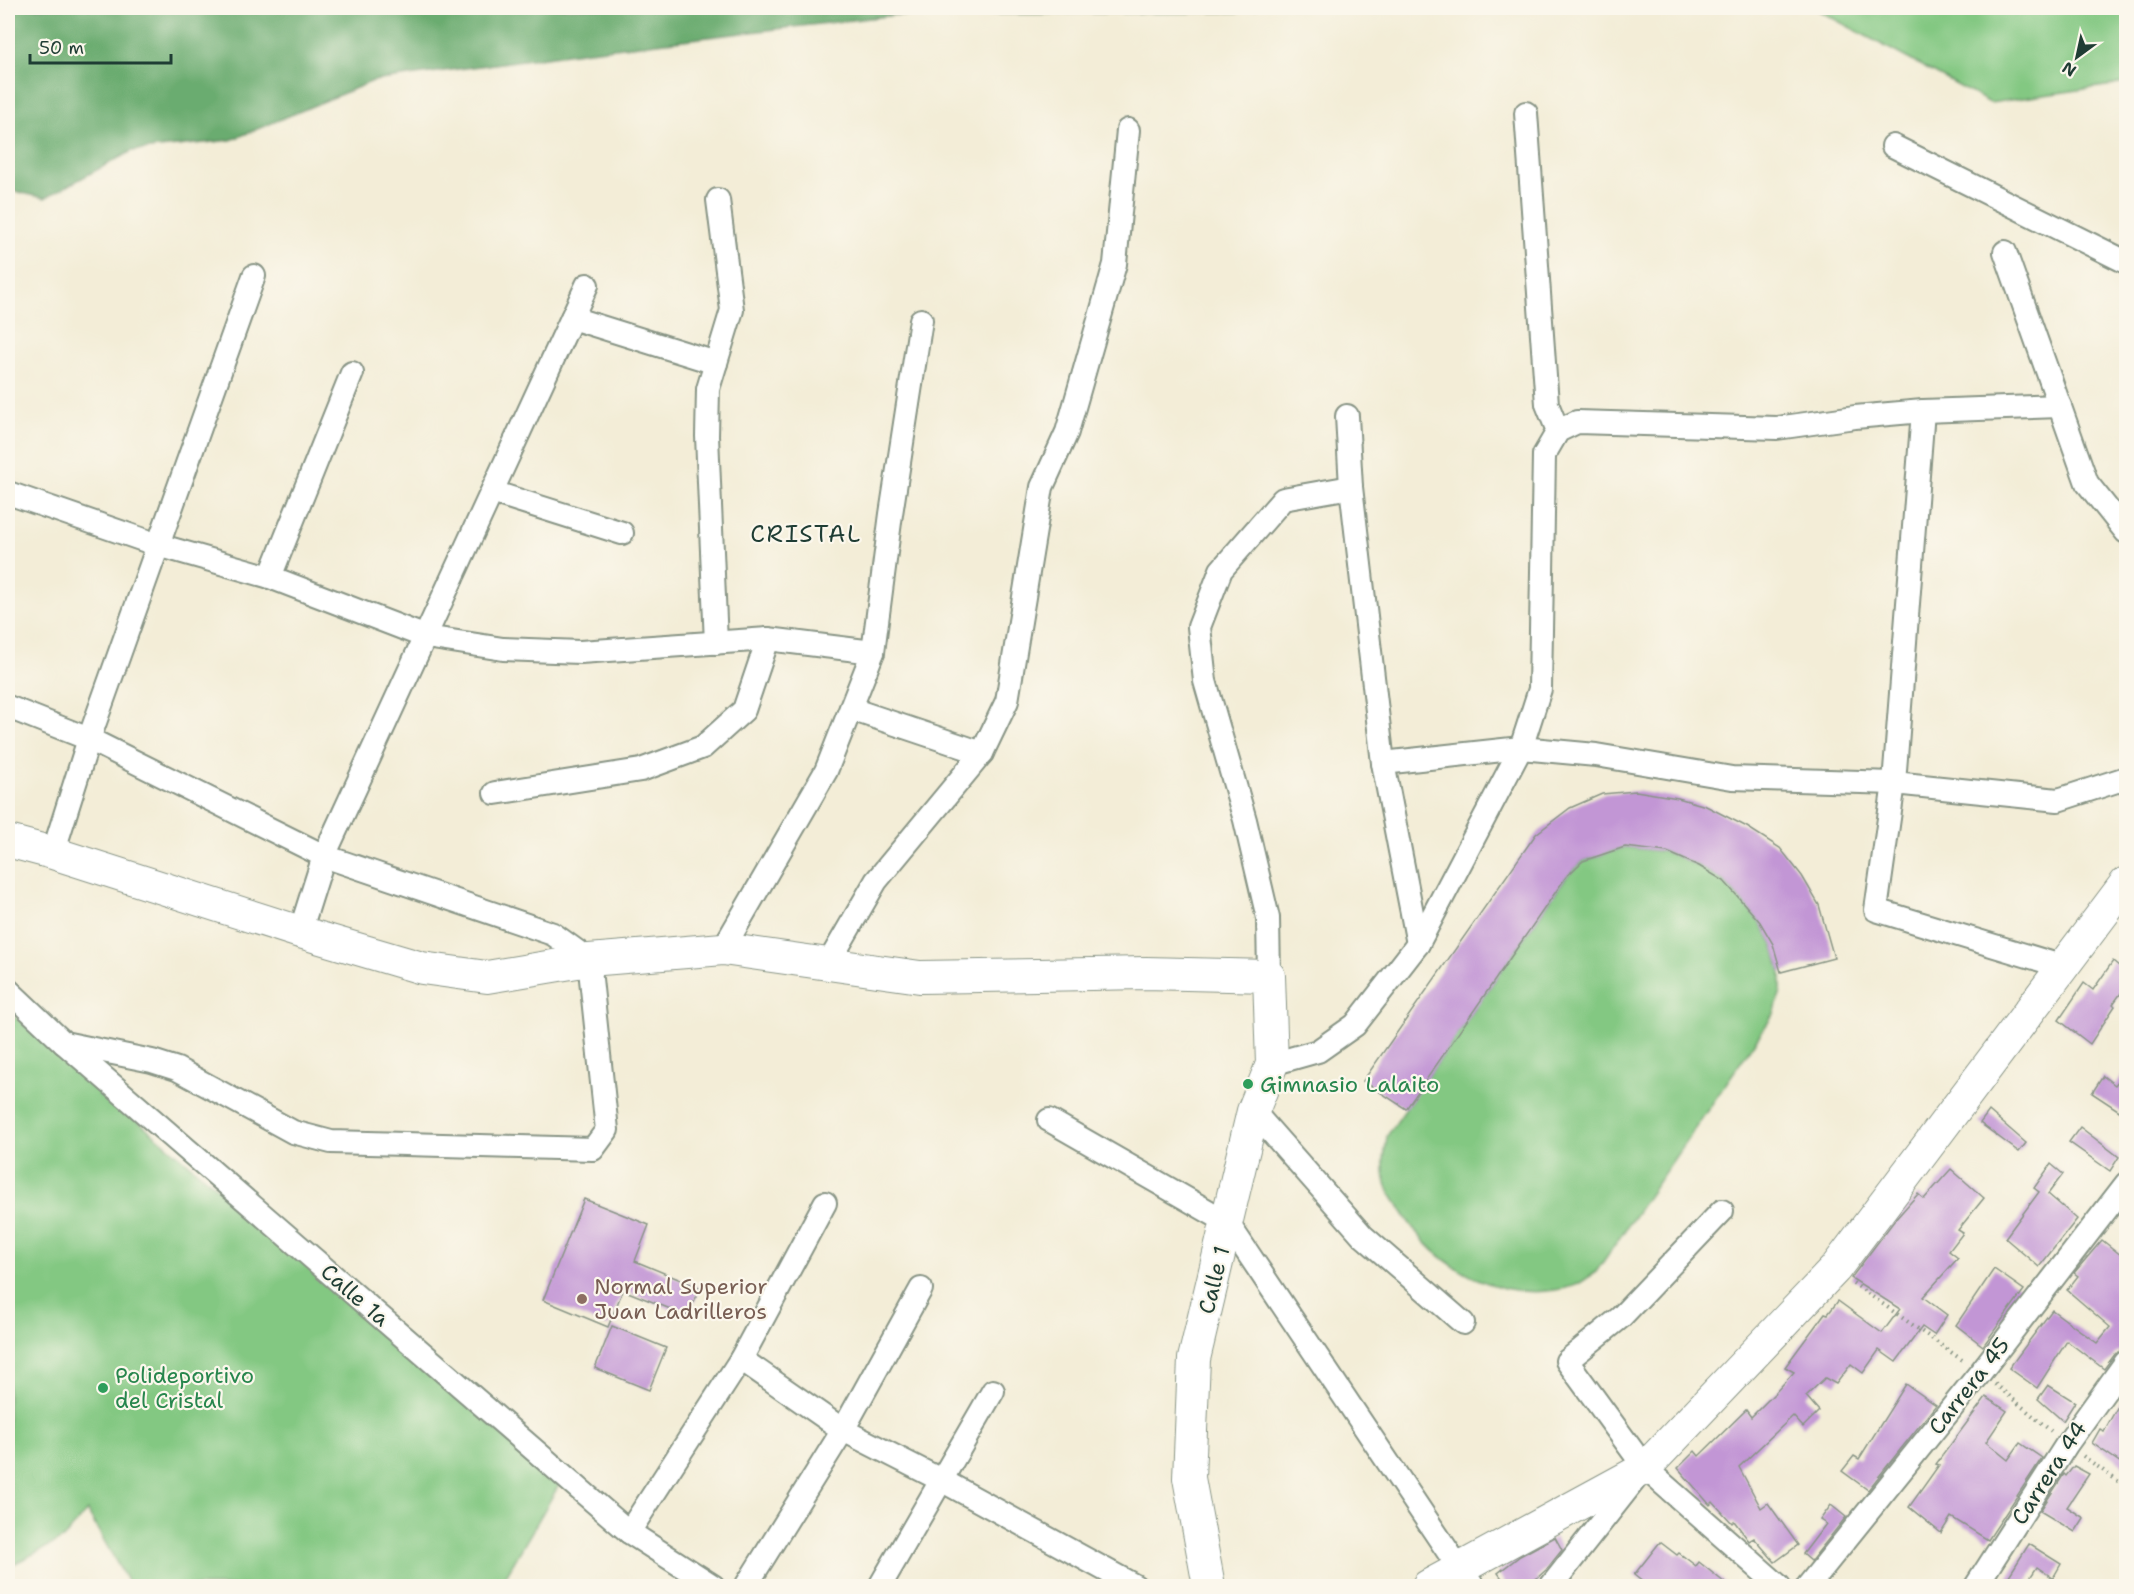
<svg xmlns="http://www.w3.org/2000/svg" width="2134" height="1594" viewBox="0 0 2134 1594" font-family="'Shantell Sans',sans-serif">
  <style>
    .green { fill: #83c882; stroke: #51825b; stroke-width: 1.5 }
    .forest { fill: #6aac70; stroke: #447452; stroke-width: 1.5 }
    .building { fill: #c296d5 }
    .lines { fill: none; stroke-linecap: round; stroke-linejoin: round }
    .street-casing { stroke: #899586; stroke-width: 26 }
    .secondary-casing { stroke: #899586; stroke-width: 34 }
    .path { stroke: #899586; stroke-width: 4; stroke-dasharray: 1.5 4.5; stroke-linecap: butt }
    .street { stroke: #fff; stroke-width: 22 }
    .secondary { stroke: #fff; stroke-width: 32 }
    .leisure-dot { fill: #2e9e5b; stroke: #fbf7ec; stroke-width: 2 }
    .education-dot { fill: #8d6e63; stroke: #fbf7ec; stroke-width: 2 }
    .labels { text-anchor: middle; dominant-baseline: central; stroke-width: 4.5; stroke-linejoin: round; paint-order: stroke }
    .leisure-label { font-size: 22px; fill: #27864d; stroke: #fbf7ec; text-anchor: start }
    .street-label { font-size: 22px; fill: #1f3d34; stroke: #fbf7ec }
    .education-label { font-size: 22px; fill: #785e54; stroke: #fbf7ec; text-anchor: start }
    .neighbourhood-label { font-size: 24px; letter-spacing: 1.5px; fill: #1f3d34; stroke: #fbf7ec }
  </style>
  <rect width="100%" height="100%" fill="#fbf7ec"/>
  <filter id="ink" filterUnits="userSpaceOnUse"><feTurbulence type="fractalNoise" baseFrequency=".0167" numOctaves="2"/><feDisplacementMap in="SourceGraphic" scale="12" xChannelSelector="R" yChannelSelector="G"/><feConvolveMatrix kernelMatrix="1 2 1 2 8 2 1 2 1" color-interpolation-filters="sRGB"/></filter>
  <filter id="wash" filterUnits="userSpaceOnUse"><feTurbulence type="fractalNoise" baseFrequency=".008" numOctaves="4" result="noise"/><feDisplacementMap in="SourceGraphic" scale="24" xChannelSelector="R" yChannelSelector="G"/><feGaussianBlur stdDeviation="1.35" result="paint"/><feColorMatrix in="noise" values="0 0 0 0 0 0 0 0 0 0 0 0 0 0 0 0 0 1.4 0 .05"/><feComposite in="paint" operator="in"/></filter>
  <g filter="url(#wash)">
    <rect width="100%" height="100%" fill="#f3edd7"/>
    <g class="green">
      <path d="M 1814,8 L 2126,8 L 2126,83 L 1990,103 Z"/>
      <path d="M 1625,847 L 1667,852 L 1699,866 L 1724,881 L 1760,922 L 1773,944 L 1781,972 L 1781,991 L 1774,1014 L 1596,1272 C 1589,1276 1581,1284 1573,1286 C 1504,1306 1436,1269 1401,1210 C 1397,1202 1390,1194 1387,1186 C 1381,1170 1385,1152 1387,1136 L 1566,877 L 1583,861 Z"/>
      <path d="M 8,1011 L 310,1266 L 559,1485 L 500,1586 L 130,1586 L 87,1511 L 63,1539 L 8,1567 Z"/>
    </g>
    <path class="forest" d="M 8,8 L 1258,8 L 1239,12 L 896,15 L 589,51 L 373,81 L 231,140 L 132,151 L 45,198 L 8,190 Z"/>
    <g id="blocks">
      <g class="building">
        <path d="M 1636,791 L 1678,798 L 1706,806 L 1747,827 L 1780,848 L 1802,876 L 1819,905 L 1834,958 L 1781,972 L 1773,944 L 1760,922 L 1724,881 L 1699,866 L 1667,852 L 1625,847 L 1583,861 L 1566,877 L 1406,1109 L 1363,1081 L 1536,834 L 1570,808 L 1602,794 Z"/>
        <path d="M 2113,961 L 2127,973 L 2127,985 L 2113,1004 L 2115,1006 L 2090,1044 L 2059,1020 L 2084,983 L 2093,990 Z"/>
        <path d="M 2127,1070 L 2127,1116 L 2092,1093 L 2103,1076 L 2115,1085 Z"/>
        <path d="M 1989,1111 L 2026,1143 L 2019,1152 L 1980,1123 Z"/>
        <path d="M 2080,1127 L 2119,1157 L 2110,1171 L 2069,1142 Z"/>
        <path d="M 2051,1164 L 2063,1174 L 2048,1194 L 2077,1219 L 2039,1267 L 2005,1238 L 2039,1192 L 2034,1188 Z"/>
        <path d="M 1951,1169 L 1984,1198 L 1958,1230 L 1963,1233 L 1949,1251 L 1958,1258 L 1923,1297 L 1947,1315 L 1934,1335 L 1922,1327 L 1896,1362 L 1879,1350 L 1863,1373 L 1851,1364 L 1836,1384 L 1825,1378 L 1806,1396 L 1819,1411 L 1803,1427 L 1793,1416 L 1739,1467 L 1761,1508 L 1768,1503 L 1798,1545 L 1775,1562 L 1754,1538 L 1749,1541 L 1734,1521 L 1732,1523 L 1713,1502 L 1710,1505 L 1678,1468 L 1695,1451 L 1699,1456 L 1746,1410 L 1751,1417 L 1775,1393 L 1794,1372 L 1785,1367 L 1825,1313 L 1828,1314 L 1838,1301 L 1882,1333 L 1900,1309 L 1851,1278 L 1894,1221 L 1918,1194 L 1924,1199 Z"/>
        <path d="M 584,1199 L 649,1225 L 635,1261 L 700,1288 L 688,1316 L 623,1290 L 608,1327 L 543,1300 Z"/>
        <path d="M 2102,1240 L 2127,1260 L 2127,1349 L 2115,1354 L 2104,1369 L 2067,1341 L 2037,1388 L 2009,1368 L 2052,1310 L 2097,1343 L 2110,1327 L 2067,1290 L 2078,1276 L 2074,1273 Z"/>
        <path d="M 1994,1269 L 2024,1290 L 1983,1346 L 1956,1325 Z"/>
        <path d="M 612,1326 L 666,1348 L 649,1390 L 595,1368 Z"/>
        <path d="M 1906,1384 L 1936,1405 L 1868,1490 L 1842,1471 L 1854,1456 L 1859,1459 Z"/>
        <path d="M 2048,1385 L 2075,1402 L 2063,1421 L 2038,1399 Z"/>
        <path d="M 2127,1390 L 2127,1467 L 2092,1443 L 2100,1429 L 2104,1431 Z"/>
        <path d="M 1986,1397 L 2007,1411 L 1986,1442 L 2008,1460 L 2020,1443 L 2042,1458 L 1988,1540 L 1951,1517 L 1941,1533 L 1909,1507 L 1939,1465 L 1936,1464 Z"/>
        <path d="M 2074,1466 L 2089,1474 L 2067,1507 L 2084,1518 L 2075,1532 L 2040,1511 L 2064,1474 L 2066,1476 Z"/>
        <path d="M 1831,1505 L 1846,1517 L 1811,1561 L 1803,1554 L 1826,1524 L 1820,1520 Z"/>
        <path d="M 1555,1537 L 1562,1550 L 1546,1570 L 1536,1579 L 1539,1581 L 1538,1587 L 1508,1587 L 1498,1573 L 1520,1556 Z"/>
        <path d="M 1660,1542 L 1677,1555 L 1679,1553 L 1696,1566 L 1699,1562 L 1730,1587 L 1649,1587 L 1634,1575 Z"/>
        <path d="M 2029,1544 L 2061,1564 L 2053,1578 L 2037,1567 L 2024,1587 L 2002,1587 Z"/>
      </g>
    </g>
  </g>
  <g filter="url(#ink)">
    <use href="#blocks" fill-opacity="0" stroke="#899586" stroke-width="1.5"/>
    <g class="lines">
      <defs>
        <g id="street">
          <path d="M 1526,113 L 1547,404 L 1558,431"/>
          <path d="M 1893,146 L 2126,262"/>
          <path d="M 2005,252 L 2087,483 L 2126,532"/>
          <path d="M 572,318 L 716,363"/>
          <path d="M 1923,411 L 1894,783 L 1876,910 L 2064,967"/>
          <path d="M 1347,416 L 1351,487 L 1383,763 L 1418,944"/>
          <path d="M 492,492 L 622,533"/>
          <path d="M 8,493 L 158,545 L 270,577 L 426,637 L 503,649 L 580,652 L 768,639 L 873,652"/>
          <path d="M 270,577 L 352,373"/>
          <path d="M 716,643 L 707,436 L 708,389 L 732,310 L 718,200"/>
          <path d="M 8,707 L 89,739 L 324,856 L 553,934 L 589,960 L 607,1130 L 593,1149 L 331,1142 L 293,1132 L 177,1069 L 152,1061 L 64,1043"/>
          <path d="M 851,709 L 982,753"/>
          <path d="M 1383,763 L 1521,748 L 1596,755 L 1732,778 L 1894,783 L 2058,800 L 2126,778"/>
          <path d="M 495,793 L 641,770 L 703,747 L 744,710 L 768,639"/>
          <path d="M 53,853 L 89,739 L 254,276"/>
          <path d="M 300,932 L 324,856 L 587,285"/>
          <path d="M 723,949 L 826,771 L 873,652 L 891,514 L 921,320"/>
          <path d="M 828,964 L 876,881 L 982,753 L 1007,701 L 1042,487 L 1067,432 L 1115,264 L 1128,130"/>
          <path d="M 1269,976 L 1268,918 L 1245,820 L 1205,681 L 1199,627 L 1221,570 L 1283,499 L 1351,487"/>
          <path d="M 8,990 L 64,1043 L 629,1532 L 713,1586"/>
          <path d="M 1272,1064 L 1318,1051 L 1355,1025 L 1418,944 L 1521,748 L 1540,689 L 1544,455 L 1558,431 L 1577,422 L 1777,428 L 1855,417 L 1923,411 L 2060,406"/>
          <path d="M 1253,1111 L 1363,1236 L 1463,1323"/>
          <path d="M 1049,1120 L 1227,1222 L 1459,1568 L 1473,1586"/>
          <path d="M 1722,1211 L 1621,1317 L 1567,1361 L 1645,1468 L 1779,1586"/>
          <path d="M 741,1359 L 843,1430 L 943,1481 L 1135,1586"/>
          <path d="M 629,1532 L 741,1359 L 825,1203"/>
          <path d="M 746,1586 L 843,1430 L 921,1289"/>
          <path d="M 880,1586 L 993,1391"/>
          <path d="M 1551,1586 L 1637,1477"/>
          <path d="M 1808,1586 L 1980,1373 L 2126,1184"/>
          <path d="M 1976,1586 L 2067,1444 L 2126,1362"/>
        </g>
        <g id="secondary">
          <path d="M 8,841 L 53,853 L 300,932 L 422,968 L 487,977 L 589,960 L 723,949 L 920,977 L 1146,973 L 1269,976 L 1272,1064 L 1253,1111 L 1194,1359 L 1189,1478 L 1209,1586"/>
          <path d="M 1428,1586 L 1645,1468 L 1835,1269 L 2126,883"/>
        </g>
      </defs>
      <use href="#street" class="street-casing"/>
      <use href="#secondary" class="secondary-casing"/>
      <g class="path">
        <path d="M 1853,1283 L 1965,1362"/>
        <path d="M 1995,1384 L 2051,1431"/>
        <path d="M 2083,1456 L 2126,1487"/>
      </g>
      <use href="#street" class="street"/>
      <use href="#secondary" class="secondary"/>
    </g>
  </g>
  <g class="leisure-dot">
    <circle cx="1248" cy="1084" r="6"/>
    <circle cx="103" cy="1388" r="6"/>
  </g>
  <circle class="education-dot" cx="582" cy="1299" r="6"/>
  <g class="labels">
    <g class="leisure-label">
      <text x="1260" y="1084">Gimnasio Lalaito</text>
      <text x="115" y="1375">Polideportivo<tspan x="115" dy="25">del Cristal</tspan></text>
    </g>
    <g class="street-label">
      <text transform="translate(1214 1280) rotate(-76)">Calle 1</text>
      <text transform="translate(355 1295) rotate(41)">Calle 1a</text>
      <text transform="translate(1969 1386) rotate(-52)">Carrera 45</text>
      <text transform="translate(2049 1473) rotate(-57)">Carrera 44</text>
    </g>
    <g class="education-label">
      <text x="594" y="1286">Normal Superior<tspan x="594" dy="25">Juan Ladrilleros</tspan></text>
    </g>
    <g class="neighbourhood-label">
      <text x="806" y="534">CRISTAL</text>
    </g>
  </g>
  <rect width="2134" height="1594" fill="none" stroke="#fbf7ec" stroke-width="30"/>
  <g transform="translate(2077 57) rotate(213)" stroke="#fbf7ec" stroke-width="4.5" paint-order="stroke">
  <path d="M0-4.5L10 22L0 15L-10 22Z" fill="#1f3d34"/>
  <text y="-9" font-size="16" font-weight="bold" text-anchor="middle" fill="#1f3d34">N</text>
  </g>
  <path d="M30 54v9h141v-9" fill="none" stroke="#1f3d34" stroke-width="3"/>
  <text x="39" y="54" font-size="18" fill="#1f3d34" stroke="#fbf7ec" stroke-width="4.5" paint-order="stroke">50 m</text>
</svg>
